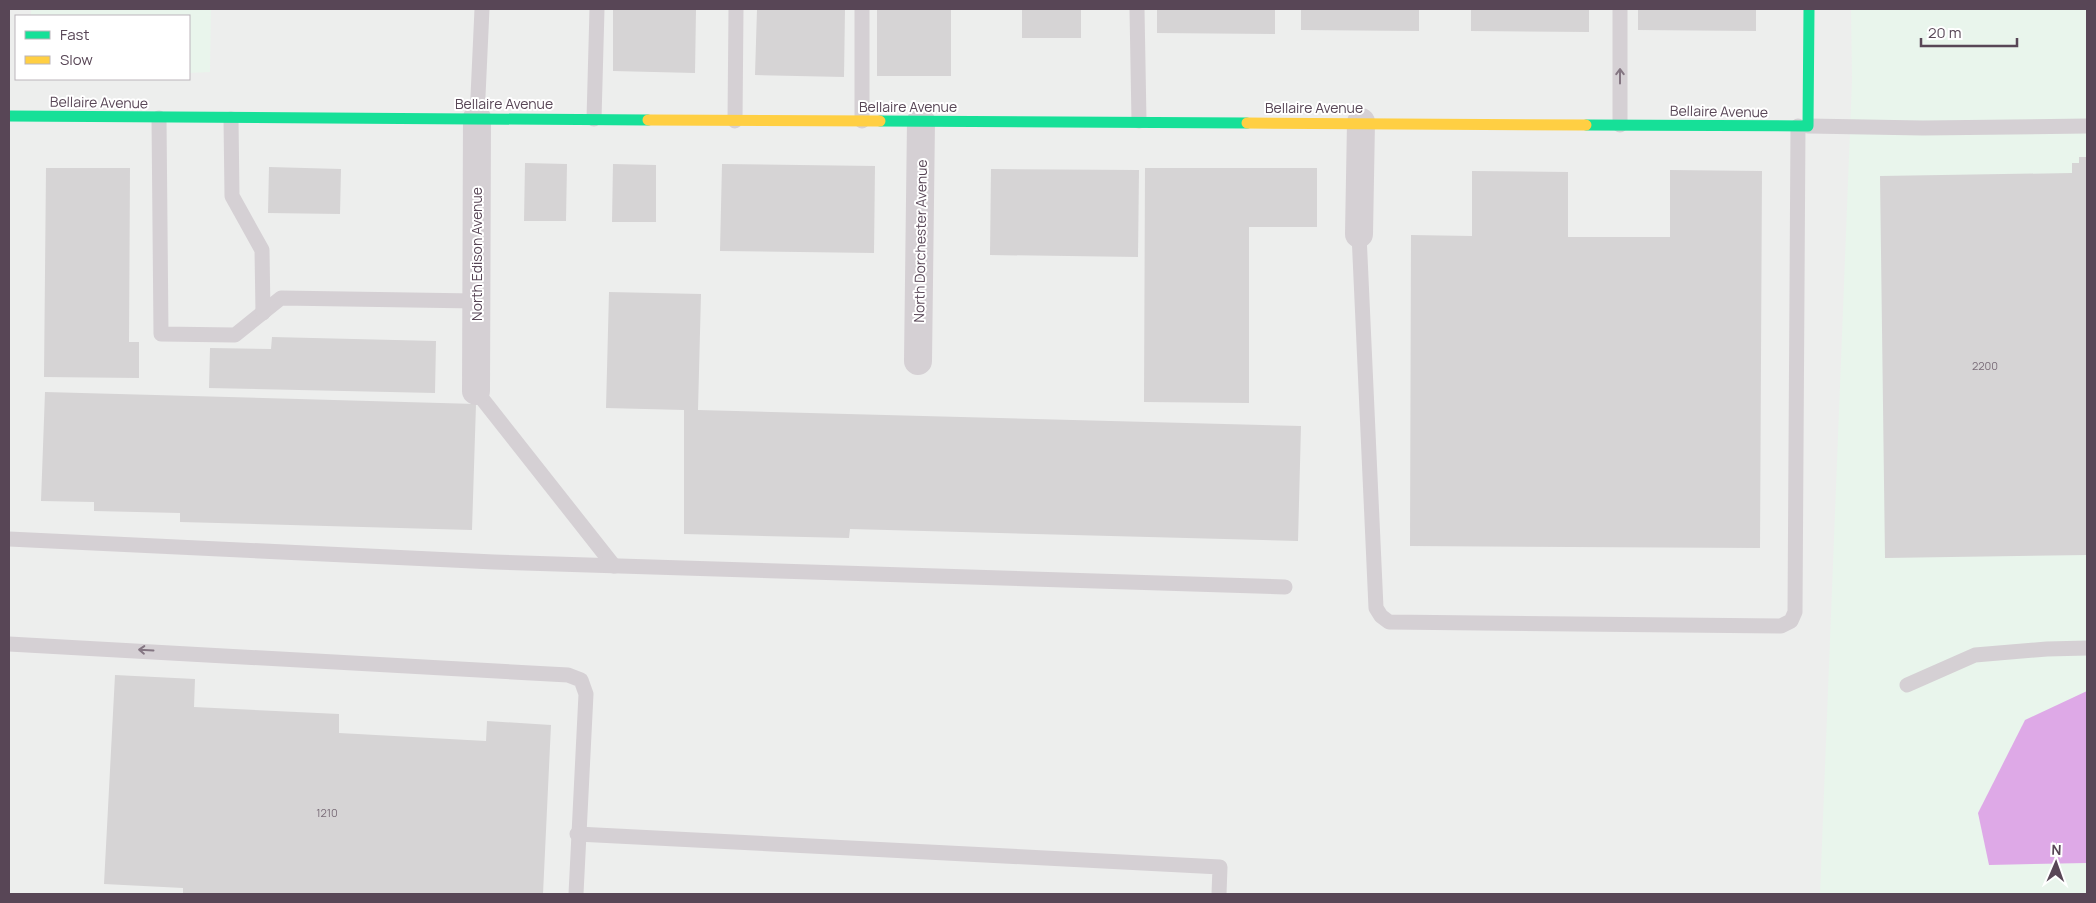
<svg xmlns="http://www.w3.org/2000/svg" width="2096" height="903" viewBox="0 0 2096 903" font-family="Manrope,sans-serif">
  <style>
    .commercial { fill: #e9f5ec }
    .water { fill: #dea9e7 }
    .building { fill: #d6d4d5 }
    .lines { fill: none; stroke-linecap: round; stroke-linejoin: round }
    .lane { stroke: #d5d0d4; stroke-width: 15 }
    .street { stroke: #d5d0d4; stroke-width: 28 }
    .fast { stroke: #16e098; stroke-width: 11 }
    .slow { stroke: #ffcf43; stroke-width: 11 }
    .oneway { stroke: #847682 }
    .labels { text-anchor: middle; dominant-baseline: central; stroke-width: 4; stroke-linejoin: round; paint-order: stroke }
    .number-label { font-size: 11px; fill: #7a6c78 }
    .street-label { font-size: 14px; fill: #584656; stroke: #fff }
  </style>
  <rect width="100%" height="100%" fill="#edeeed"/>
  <g class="commercial">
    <path d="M 31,9 L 211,9 L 210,72 L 189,73 L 189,16 L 31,16 Z"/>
    <path d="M 1851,9 L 2087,9 L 2087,894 L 1820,894 L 1852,80 Z"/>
  </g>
  <path class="water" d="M 2087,691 L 2087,863 L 1989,865 L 1978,813 L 2025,720 Z"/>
  <g class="building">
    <path d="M 613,9 L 696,9 L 695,73 L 613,71 Z"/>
    <path d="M 757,9 L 845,9 L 844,77 L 755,75 Z"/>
    <rect x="877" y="9" width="74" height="67"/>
    <rect x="1022" y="9" width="59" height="29"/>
    <path d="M 1157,9 L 1275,9 L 1275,34 L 1157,33 Z"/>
    <path d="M 1301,9 L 1419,9 L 1419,31 L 1301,30 Z"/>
    <path d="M 1471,9 L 1589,9 L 1589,32 L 1471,31 Z"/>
    <path d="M 1638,9 L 1756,9 L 1756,31 L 1638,30 Z"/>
    <path d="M 2079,157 L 2087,157 L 2087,555 L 1885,558 L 1880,176 L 2072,173 L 2072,163 L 2079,163 Z"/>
    <path d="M 525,163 L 567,164 L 566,221 L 524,221 Z"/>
    <path d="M 613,164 L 656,165 L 656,222 L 612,222 Z"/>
    <path d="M 722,164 L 875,166 L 874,253 L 720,251 Z"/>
    <path d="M 269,167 L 341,169 L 340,214 L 268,213 Z"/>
    <path d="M 46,168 L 130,168 L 129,342 L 139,342 L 139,378 L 44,377 Z"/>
    <path d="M 1145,168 L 1317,168 L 1317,227 L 1249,227 L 1249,403 L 1144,402 Z"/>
    <path d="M 991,169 L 1139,170 L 1138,257 L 990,255 Z"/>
    <path d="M 1670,170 L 1762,171 L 1760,548 L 1410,546 L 1411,235 L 1472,236 L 1472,171 L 1568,172 L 1568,237 L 1670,237 Z"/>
    <path d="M 609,292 L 701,294 L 698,410 L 1301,426 L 1298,541 L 850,529 L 849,538 L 684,534 L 684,410 L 606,408 Z"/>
    <path d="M 272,337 L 436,341 L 435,393 L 209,388 L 210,348 L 271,349 Z"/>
    <path d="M 45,392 L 476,404 L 472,530 L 180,522 L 180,513 L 94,511 L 94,502 L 41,501 Z"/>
    <path d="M 115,675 L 195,679 L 194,707 L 339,714 L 339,733 L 486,741 L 487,721 L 551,725 L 543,894 L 183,894 L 183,888 L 104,884 Z"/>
  </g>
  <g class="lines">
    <g class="lane">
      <path d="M 1137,9 L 1139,121"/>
      <path d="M 159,118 L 161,334 L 235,335 L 281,298 L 476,301"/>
      <path d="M 477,118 L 482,9"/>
      <path d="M 231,119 L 232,196 L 262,250 L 263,313"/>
      <path d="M 594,119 L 597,9"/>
      <path d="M 735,121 L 736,9"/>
      <path d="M 862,121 L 862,9"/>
      <path d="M 1620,125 L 1620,9"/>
      <path d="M 1808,126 L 1923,128 L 2087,126"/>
      <path d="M 1359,234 L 1376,608 L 1381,616 L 1389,622 L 1781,626 L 1791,621 L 1795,612 L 1798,126"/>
      <path d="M 476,391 L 614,566"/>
      <path d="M 9,539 L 494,562 L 1285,587"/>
      <path d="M 9,644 L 568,675 L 581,680 L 586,694 L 576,894"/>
      <path d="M 1907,685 L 1975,655 L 2047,649 L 2087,648"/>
      <path d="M 577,834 L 1220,867 L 1219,894"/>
    </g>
    <g class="street">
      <path d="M 1359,234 L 1361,122"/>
      <path d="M 918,361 L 921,121"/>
      <path d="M 476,391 L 477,118"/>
    </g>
    <g class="fast">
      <path d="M 9,116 L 648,120"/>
      <path d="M 880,121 L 1247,123"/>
      <path d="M 1586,125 L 1808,126 L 1809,9"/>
    </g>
    <g class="slow">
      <path d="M 648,120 L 880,121"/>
      <path d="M 1247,123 L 1586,125"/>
    </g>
  </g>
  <defs><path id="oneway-shaft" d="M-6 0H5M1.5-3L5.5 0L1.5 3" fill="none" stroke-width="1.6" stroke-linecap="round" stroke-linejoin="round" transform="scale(1.25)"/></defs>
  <g class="oneway">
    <use href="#oneway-shaft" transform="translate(1620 76) rotate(-90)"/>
    <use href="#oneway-shaft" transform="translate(146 650) rotate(-177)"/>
  </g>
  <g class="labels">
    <g class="number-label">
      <text x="1985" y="365">2200</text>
      <text x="327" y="812">1210</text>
    </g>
    <g class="street-label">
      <text transform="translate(99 102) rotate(1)">Bellaire Avenue</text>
      <text x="504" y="103">Bellaire Avenue</text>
      <text x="908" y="106">Bellaire Avenue</text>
      <text x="1314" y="107">Bellaire Avenue</text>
      <text transform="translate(1719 111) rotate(1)">Bellaire Avenue</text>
      <text transform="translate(920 241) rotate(-89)">North Dorchester Avenue</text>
      <text transform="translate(476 254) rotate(-90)">North Edison Avenue</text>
    </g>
  </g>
  <rect width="2096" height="903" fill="none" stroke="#584656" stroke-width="20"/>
  <rect x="15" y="15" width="175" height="65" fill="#ffffff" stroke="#bcb5bb"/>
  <rect x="25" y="31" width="25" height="8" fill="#16e098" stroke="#bcb5bb"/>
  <text x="60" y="40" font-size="15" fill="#584656">Fast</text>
  <rect x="25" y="56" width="25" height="8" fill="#ffcf43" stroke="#bcb5bb"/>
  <text x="60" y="65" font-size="15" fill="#584656">Slow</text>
  <g transform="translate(2056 863) rotate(2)" stroke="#ffffff" stroke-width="4" paint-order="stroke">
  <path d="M0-4L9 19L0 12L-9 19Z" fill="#584656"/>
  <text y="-8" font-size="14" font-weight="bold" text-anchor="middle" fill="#584656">N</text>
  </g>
  <path d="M1921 38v8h96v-8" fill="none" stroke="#584656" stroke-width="2.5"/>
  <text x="1928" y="38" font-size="15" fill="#584656" stroke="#ffffff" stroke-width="4" paint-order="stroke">20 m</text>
</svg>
